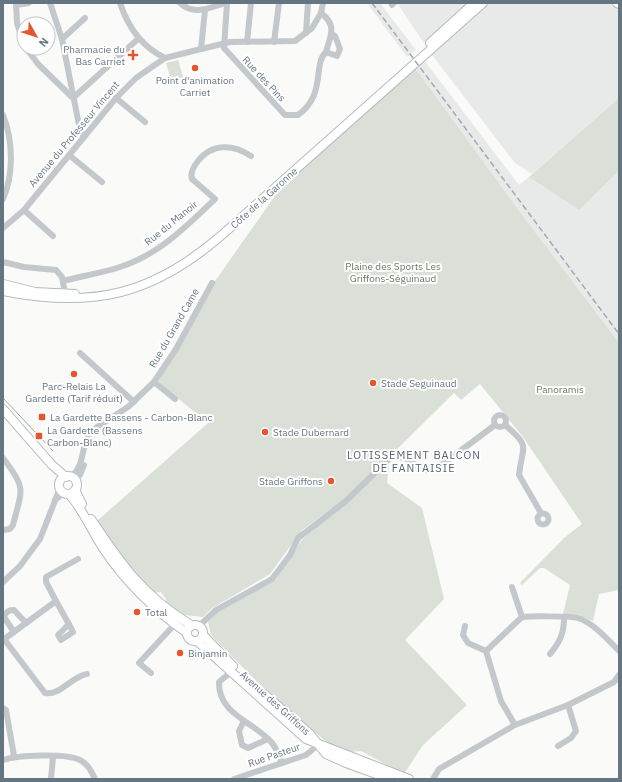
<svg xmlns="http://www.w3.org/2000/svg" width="622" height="782" viewBox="0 0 622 782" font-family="'IBM Plex Sans',sans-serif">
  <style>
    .built { fill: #e8e9e9 }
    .green { fill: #dadfd7 }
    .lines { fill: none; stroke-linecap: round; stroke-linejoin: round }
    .secondary-casing { stroke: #b3babf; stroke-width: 10 }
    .street { stroke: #c3c8cc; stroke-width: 6 }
    .secondary { stroke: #fff; stroke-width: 8 }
    .tram { stroke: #a2aab0; stroke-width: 1 }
    .rail { stroke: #a2aab0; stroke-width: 1.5; stroke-dasharray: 6 3; stroke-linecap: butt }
    .poi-dot { fill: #e4572e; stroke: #fff; stroke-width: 1.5 }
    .labels { text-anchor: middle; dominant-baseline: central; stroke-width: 4; stroke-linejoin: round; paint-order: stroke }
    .poi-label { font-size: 10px; fill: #657683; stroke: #fff; text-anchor: start }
    .street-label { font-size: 10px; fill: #657683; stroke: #fff }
    .park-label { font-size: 10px; fill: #687a64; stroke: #fff }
    .neighbourhood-label { font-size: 11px; letter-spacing: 1px; fill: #57646e; stroke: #fff }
  </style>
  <rect width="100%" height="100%" fill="#fafaf8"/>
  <g class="built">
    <path d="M 367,3 L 380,3 L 416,50 L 407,57 Z"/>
    <path d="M 397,3 L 619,3 L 619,98 L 532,174 L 515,163 L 432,55 Z"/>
    <path d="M 424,60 L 519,185 L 529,177 L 579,210 L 619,171 L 619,343 L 523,216 L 415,68 Z"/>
  </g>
  <g class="green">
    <path d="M 178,60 L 184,81 L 172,84 L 166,63 Z"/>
    <path d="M 415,68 L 523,216 L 619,343 L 619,590 L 599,594 L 593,621 L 578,615 L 563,614 L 570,585 L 544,568 L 540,568 L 522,585 L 520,583 L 564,538 L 582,524 L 523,437 L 480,384 L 461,400 L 454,393 L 390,456 L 387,483 L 422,508 L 444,599 L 405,640 L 467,705 L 423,745 L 404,774 L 361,751 L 340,753 L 269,694 L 211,635 L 208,622 L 217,612 L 276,579 L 301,541 L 339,503 L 302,530 L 270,574 L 211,609 L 203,617 L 184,615 L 166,603 L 166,599 L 161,592 L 154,593 L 122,557 L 97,521 L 208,423 L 158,382 L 213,284 L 277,193 Z"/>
    <path d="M 619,98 L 619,171 L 579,210 L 529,177 Z"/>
  </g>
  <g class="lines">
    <defs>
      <g id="secondary">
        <path d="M 617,3 L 619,4"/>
        <path d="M 430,43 L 474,3"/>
        <path d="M 3,284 L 35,292 L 75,294"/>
        <path d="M 3,291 C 93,309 153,295 223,234 L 483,3"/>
        <path d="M 3,409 L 52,465 L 66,477"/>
        <circle cx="68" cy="485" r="9"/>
        <path d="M 75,490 L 82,504"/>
        <path d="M 69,494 C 83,510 92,531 103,548 C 126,583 153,609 187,633"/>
        <path d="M 91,519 C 121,564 143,596 191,625"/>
        <circle cx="195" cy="633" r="8"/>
        <path d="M 203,635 L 233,666"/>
        <path d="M 197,641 L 306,739 L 409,779"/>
        <path d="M 264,694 L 310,734 L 326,754 L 346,763 L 390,779"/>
      </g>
    </defs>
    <use href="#secondary" class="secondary-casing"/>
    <g class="street">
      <path d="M 16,3 L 17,23 L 24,45"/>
      <path d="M 50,3 L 62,39 L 80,130 L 84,137"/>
      <path d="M 120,3 C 128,27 142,47 165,58"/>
      <path d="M 180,3 C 194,16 209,8 225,3"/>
      <path d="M 227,3 L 224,48 L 285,115 L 298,115 C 327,94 312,65 326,52"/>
      <path d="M 391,3 L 392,5 L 394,3"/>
      <path d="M 16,5 L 29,3"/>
      <path d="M 321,13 C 338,26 330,36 326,52 L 337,56 L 340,49 L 335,36 L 332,34"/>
      <path d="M 306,33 L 308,3"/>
      <path d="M 62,39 L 85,18"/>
      <path d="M 247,42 L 251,3"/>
      <path d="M 274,42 L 279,3"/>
      <path d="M 26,48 L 38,64 L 73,98 L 139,38"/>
      <path d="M 201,49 L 205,10"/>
      <path d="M 116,98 L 145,122"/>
      <path d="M 3,115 C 13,140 14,174 3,199"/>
      <path d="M 69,155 L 102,182"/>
      <path d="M 24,210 L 53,236"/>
      <path d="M 3,228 L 24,210 L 116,98 L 136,78 L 165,58 L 201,49 L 230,42 L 295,41 L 312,28 L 321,13 L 323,3"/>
      <path d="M 3,262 L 24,267 L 56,270 L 62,277 L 65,294 L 62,296"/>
      <path d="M 63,281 C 82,276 102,273 120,267 C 158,255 187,226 215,199 L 192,179 C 190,173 194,166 198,161 C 212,143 233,144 251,156"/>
      <path d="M 80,353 L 134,402"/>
      <path d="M 154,382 L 175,399"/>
      <circle cx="500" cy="421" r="6"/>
      <path d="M 505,425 C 532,448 522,445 519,475 L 541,513"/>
      <path d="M 3,458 C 27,489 22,489 13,525 L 10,529 L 3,530"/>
      <path d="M 71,477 C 86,465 80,445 91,431 L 128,407 L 154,382 L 176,349 L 212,283"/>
      <path d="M 75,480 L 80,475 L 84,465"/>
      <path d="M 55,500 L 64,493"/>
      <circle cx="543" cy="519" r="5.5"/>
      <path d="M 3,582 L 20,566 L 40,539 L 60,488"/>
      <path d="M 512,587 L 522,617"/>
      <path d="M 56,601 L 71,628 L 73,632 L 61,640 L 58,635 L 69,624"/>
      <path d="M 200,625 L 216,610 L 272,579 L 290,555 L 298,538 L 346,501 L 391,457 C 416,454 417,477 436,469 L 495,425"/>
      <path d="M 465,626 L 463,635 L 468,643 L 486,651"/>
      <path d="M 14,632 L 4,617 C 6,612 8,610 14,610 L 26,623"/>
      <path d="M 4,639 L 45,693 C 60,696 72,676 87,674"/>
      <path d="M 3,640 L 56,601 L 46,582 L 46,577 L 78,559"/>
      <path d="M 619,651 C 607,639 595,624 578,618 C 572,616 530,616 522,617 L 486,651 L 501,701 L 515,725 L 568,705 L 614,682 L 619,675"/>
      <path d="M 550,654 C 560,642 564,633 564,618"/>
      <path d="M 231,672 L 219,682 C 218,715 255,722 272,743 C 277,749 279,757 282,763"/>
      <path d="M 151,673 L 139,663 L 175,624"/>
      <path d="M 3,708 L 6,710 L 14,756"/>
      <path d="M 244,721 L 239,731 L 242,745 L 248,748 L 268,739"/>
      <path d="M 558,746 L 571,738 L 576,731 L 568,705"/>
      <path d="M 3,760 C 18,755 66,753 80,760 C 88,764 91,771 95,779"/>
      <path d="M 51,779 L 53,757"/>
      <path d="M 234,779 L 306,755 L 318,745"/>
      <path d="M 433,779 L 439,769 L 515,725"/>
    </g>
    <use href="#secondary" class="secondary"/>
    <path class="tram" d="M 3,398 L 53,451"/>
    <path class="rail" d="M 372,3 L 619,334"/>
  </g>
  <g class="poi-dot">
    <path d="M131 49h4v4h4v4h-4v4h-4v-4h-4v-4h4z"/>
    <circle cx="195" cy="68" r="4"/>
    <circle cx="74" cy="374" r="4"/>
    <circle cx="373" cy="383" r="4"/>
    <rect x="38" y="413" width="8" height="8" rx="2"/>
    <circle cx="265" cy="432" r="4"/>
    <rect x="35" y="432" width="8" height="8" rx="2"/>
    <circle cx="331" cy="481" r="4"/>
    <circle cx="137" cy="612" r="4"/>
    <circle cx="180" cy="653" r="4"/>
  </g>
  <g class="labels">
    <g class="poi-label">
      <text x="125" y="49" text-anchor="end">Pharmacie du<tspan x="125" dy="12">Bas Carriet</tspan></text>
      <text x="195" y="80" text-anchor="middle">Point d'animation<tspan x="195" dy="12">Carriet</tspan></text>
      <text x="381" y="383">Stade Seguinaud</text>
      <text x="74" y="386" text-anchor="middle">Parc-Relais La<tspan x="74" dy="12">Gardette (Tarif réduit)</tspan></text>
      <text x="50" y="417">La Gardette Bassens - Carbon-Blanc</text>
      <text x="47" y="430">La Gardette (Bassens<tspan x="47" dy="12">Carbon-Blanc)</tspan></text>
      <text x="273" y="432">Stade Dubernard</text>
      <text x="323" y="481" text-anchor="end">Stade Griffons</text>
      <text x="145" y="612">Total</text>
      <text x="188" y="653">Binjamin</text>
    </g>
    <g class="street-label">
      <text transform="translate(264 79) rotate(47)">Rue des Pins</text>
      <text transform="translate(74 134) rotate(-50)">Avenue du Professeur Vincent</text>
      <text transform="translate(264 198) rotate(-42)">Côte de la Garonne</text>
      <text transform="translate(171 223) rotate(-39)">Rue du Manoir</text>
      <text transform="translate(174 328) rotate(-60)">Rue du Grand Came</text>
      <text transform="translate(275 703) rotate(42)">Avenue des Griffons</text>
      <text transform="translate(274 755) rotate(-19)">Rue Pasteur</text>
    </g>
    <g class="park-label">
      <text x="393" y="266">Plaine des Sports Les<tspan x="393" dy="12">Griffons-Séguinaud</tspan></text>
      <text x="560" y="389">Panoramis</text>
    </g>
    <g class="neighbourhood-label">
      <text x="414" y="455">LOTISSEMENT BALCON<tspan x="414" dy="13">DE FANTAISIE</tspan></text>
    </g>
  </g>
  <rect width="622" height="782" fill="none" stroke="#657683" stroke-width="8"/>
  <g transform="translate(36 36) rotate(129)"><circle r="19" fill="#ffffff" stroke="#c1c8cd"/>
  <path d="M0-3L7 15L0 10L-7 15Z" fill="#e4572e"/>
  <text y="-6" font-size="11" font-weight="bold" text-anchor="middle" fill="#657683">N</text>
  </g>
</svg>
